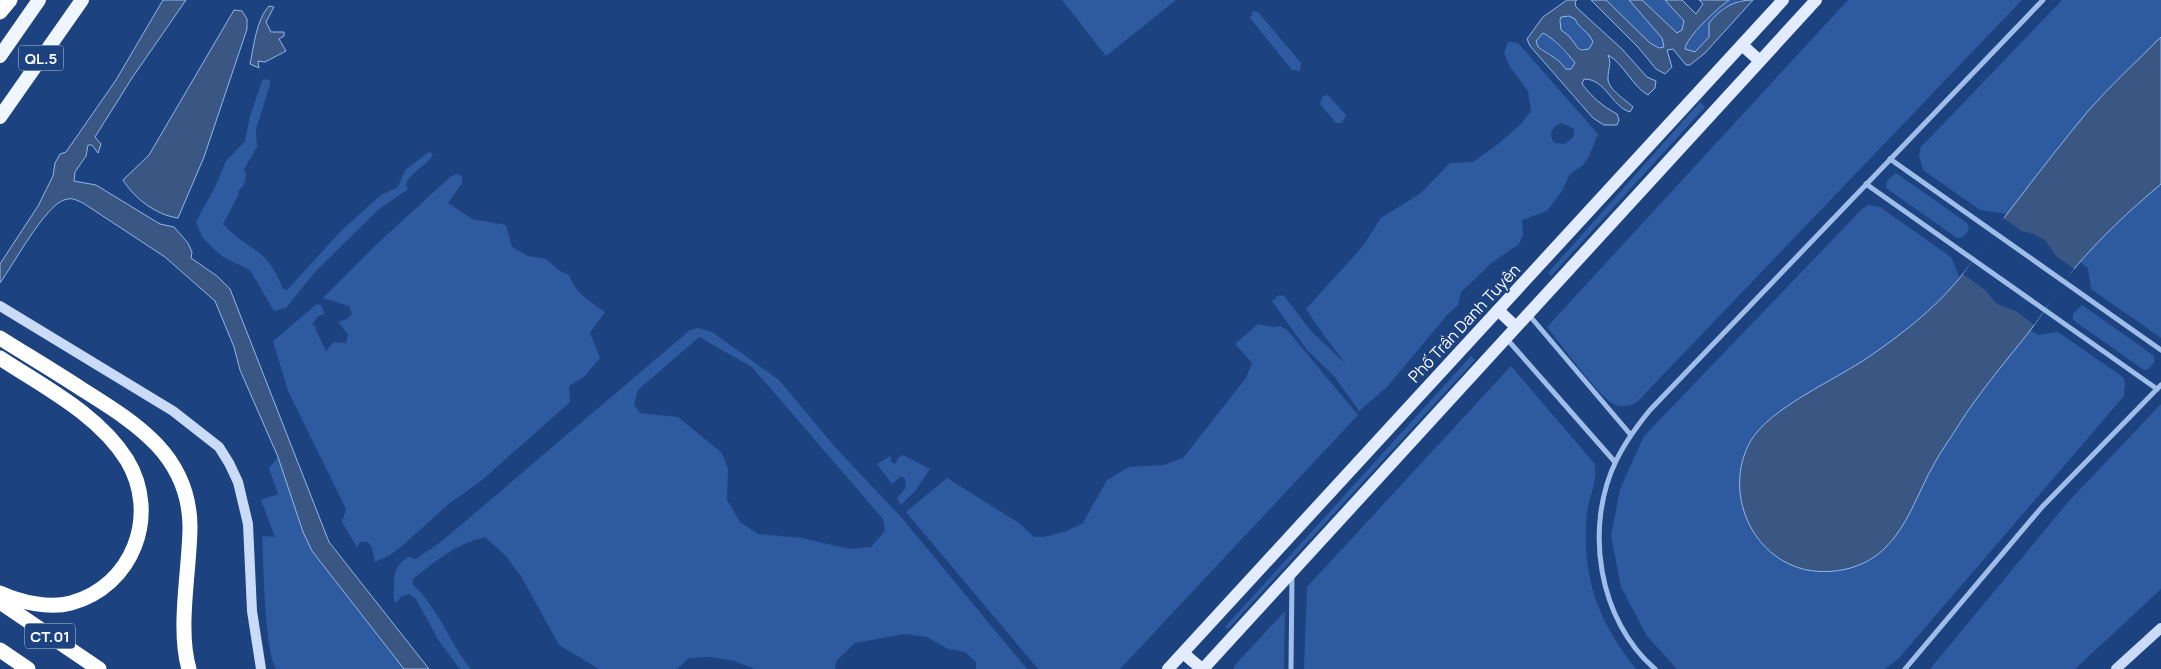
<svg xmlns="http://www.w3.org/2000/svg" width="2161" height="669" viewBox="0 0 2161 669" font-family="Manrope,sans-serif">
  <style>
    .green { fill: #2e5b9f; fill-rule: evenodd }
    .water { fill: #3a5784; stroke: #92b7eb; fill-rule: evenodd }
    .pier { fill: #1c4280 }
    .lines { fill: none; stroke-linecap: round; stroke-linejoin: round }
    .minor { stroke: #9fbde9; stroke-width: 5 }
    .secondary { stroke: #cadbf7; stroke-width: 10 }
    .primary { stroke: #e2ecfe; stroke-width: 12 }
    .trunk { stroke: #f0f6fe; stroke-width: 14 }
    .motorway { stroke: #fff; stroke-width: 15 }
    .labels { text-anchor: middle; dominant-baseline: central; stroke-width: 4; stroke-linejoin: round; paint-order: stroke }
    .shield { fill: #1c4280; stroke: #bbc6d9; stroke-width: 1 }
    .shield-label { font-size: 15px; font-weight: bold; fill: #fff }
    .street-label { font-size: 16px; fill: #fff; stroke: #1c4280 }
  </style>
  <rect width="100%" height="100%" fill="#1c4280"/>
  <g class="green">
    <path d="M 1062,0 L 1176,0 L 1106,56 Z"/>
    <path d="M 1606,0 L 1629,0 L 1662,38 L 1665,43 L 1664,47 C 1649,51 1617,11 1606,0 Z"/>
    <path d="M 1642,0 L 1665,0 L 1684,21 L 1682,31 L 1677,33 L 1672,30 Z"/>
    <path d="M 1729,0 L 1740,0 L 1723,8 L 1709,23 L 1709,37 L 1695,52 L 1685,49 C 1687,36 1717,8 1729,0 Z"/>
    <path d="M 1848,0 L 2022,0 L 1637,402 C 1630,406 1622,408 1614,404 C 1599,397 1560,343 1547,327 Z"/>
    <path d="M 2062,0 L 2161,0 L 2161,338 L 2091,289 L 2088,268 L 2014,215 L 1980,210 L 1923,170 L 1919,155 L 1921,147 Z"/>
    <path d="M 1253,11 L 1258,12 L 1301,63 L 1300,71 L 1292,70 L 1250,18 Z"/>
    <path d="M 1569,16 C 1580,21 1589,32 1593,42 L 1589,49 C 1576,51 1572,38 1561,30 L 1560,20 L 1561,17 Z"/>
    <path d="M 1543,33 L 1550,37 L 1575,63 L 1571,69 L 1566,69 L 1558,59 L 1538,46 L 1536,41 Z"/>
    <path d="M 1508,42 L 1518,43 L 1598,134 L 1589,156 L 1583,165 L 1570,174 L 1562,191 L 1547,211 L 1522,220 L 1523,235 L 1519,244 L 1490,264 L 1475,279 L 1461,292 L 1458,305 L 1448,314 L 1387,387 L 1359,411 L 1334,376 L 1307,350 L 1272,301 L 1279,295 L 1284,296 L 1311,331 L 1346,364 L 1325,337 L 1306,309 L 1363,246 L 1381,218 L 1421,193 L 1450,163 L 1473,162 L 1498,144 L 1521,124 L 1531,111 L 1528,91 L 1510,67 L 1504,53 ZM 1562,123 L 1574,129 L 1574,136 L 1565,144 L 1554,143 C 1548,134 1552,126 1562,123 Z"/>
    <path d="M 263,79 L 270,80 L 270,84 L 256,130 L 257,147 L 244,169 L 246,175 L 244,185 L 239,190 L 238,196 L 223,224 C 250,253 266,245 283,289 L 287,290 L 341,231 L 381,195 L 398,187 L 405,170 L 429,152 L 433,154 C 427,167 410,171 406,185 L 408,189 L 378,210 L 315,272 L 286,308 L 274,311 L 250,270 L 223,257 L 214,249 L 202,237 L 196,222 L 216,185 L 226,161 L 245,141 L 250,116 Z"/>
    <path d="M 1328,95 L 1346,115 L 1342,123 L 1336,123 L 1320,104 L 1323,96 Z"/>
    <path d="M 1700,102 L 1705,107 L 1551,276 L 1548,273 Z"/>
    <path d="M 1896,173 L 1967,223 L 1969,229 L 1963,237 L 1957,238 L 1886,188 L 1887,181 Z"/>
    <path d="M 457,174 L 462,176 L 462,183 L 448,203 L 472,219 L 506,225 L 512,247 L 528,256 L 546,259 L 560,271 L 569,275 C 575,293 591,302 605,312 L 590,333 L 600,358 L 584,377 L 569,386 L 570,402 L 481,481 L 450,503 L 402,546 L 390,555 L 375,562 L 372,548 L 368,542 L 360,542 L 357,547 L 342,522 L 346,509 L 288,391 L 273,341 L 317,304 L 321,305 L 325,314 L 318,316 L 312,325 L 317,326 L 315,328 L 326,351 L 334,342 L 346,343 L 348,334 L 338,322 L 347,319 L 352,314 L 349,306 L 323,298 L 377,244 L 450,177 Z"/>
    <path d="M 1868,205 L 1880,207 L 1951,257 L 1962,283 L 2038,335 L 2058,332 L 2123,377 L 2125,383 L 2124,396 L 1899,658 L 1885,669 L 1677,669 L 1647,636 L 1621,587 L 1611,536 L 1620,489 L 1644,436 L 1862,209 Z"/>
    <path d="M 2082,305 L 2153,355 L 2155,361 L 2149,369 L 2144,370 L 2073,320 L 2073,314 Z"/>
    <path d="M 1258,324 L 1272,327 L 1280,326 L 1288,331 L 1358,415 L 1120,669 L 1038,669 L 906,512 L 947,478 L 1019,523 L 1034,537 L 1044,537 L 1064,532 L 1083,523 L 1107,480 L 1129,467 L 1164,465 L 1183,458 L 1246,378 L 1252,363 L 1235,344 Z"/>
    <path d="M 698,328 L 712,332 L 779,380 L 835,447 L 901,517 L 1027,669 L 976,669 L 976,662 L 965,652 L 948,649 L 927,637 L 904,634 L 855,643 L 836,661 L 835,669 L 755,669 L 734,661 L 711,657 L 689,658 L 677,669 L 599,669 L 559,645 L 521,576 L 505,555 L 485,537 C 456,544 437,560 414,578 L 412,584 C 438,606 449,643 471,669 L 460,669 L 439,641 L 416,599 L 409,594 L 401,597 L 396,603 C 392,597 394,595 394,588 C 394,573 395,566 408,557 L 416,559 L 442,541 L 690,330 ZM 699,337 L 752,367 L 883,519 L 885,531 L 871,547 L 850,549 L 801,538 L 758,534 L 740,522 L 727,500 L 728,469 L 722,453 L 678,417 L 640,413 L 634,405 L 638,390 Z"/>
    <path d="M 1471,356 L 1475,360 L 1228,629 L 1225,627 Z"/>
    <path d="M 1511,366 L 1594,463 C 1599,478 1589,497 1587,512 C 1581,576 1597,620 1636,669 L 1304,669 L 1307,587 Z"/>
    <path d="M 2161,404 L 2161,589 L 2075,669 L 1930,669 L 2068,502 Z"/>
    <path d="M 903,455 L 930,469 L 915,491 L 901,505 L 897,498 L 906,487 L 905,479 L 901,476 L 892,484 L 877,464 L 891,456 L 891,462 L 895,464 L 899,457 Z"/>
    <path d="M 278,457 L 303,532 L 312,551 L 404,669 L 276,669 C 264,646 264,566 262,536 L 275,537 L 261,500 L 278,494 L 269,468 Z"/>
    <path d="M 1285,611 L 1284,669 L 1234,669 L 1234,666 Z"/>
  </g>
  <g class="water">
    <path d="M 163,0 L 186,0 L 132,78 L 95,137 L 101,144 L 98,153 L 92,145 L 88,145 L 86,156 L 75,172 L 74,181 L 96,185 L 160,224 L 174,227 L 188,243 L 192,252 L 191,258 L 217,276 L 230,289 L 329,542 L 429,669 L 404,669 L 312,551 L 303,532 L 278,457 L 240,370 L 234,347 L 215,301 L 165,257 L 83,203 C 76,200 72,197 64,200 C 45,206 13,265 0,283 L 0,264 L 38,206 L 53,176 L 55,163 L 60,154 L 66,152 L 116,80 Z"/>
    <path d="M 1567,0 L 1577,0 L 1575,2 L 1576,7 L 1622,49 L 1647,77 L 1656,81 L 1655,88 L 1648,95 C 1632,86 1624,64 1608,55 C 1612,64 1608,68 1608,78 C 1607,89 1626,100 1633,107 L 1630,112 C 1611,106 1606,79 1584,79 L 1582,84 C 1592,97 1602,106 1617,114 L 1619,120 L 1617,125 L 1604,125 L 1593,118 L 1530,46 L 1527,39 L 1543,17 ZM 1569,16 L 1575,19 C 1579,29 1589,31 1593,42 L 1589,49 L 1582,50 L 1578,48 L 1569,36 L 1561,30 L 1560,20 L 1561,17 ZM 1543,33 C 1555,39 1567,53 1575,63 L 1571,69 L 1566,69 L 1558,60 L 1538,47 L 1536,41 Z"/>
    <path d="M 1591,0 L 1606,0 L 1650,43 L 1659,48 L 1664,47 L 1662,38 L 1629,0 L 1642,0 L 1677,33 L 1682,30 L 1684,21 L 1665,0 L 1682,0 L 1696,14 L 1703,4 L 1699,0 L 1729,0 C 1718,8 1686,37 1685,49 L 1695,52 L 1709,37 L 1709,23 C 1721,8 1734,0 1753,0 L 1705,53 L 1690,65 L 1686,65 L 1673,49 L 1667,50 L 1672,67 L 1665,74 L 1656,69 L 1638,47 Z"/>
    <path d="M 269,6 L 274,7 L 266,22 L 271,32 L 284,32 L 284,36 L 279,39 L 286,51 L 265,62 L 258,61 L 259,68 L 250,64 C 254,46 256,20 269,6 Z"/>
    <path d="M 234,10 L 242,11 L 247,19 L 247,29 L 204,157 L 178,218 C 156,215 134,198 123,180 L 149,155 Z"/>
    <path d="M 2161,37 L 2161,184 C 2130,210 2099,239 2073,270 C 2058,288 2046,309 2032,328 C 2007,360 1980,391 1958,426 C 1950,439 1941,451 1934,464 C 1918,492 1908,526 1885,548 C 1865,568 1835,575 1807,570 C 1751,558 1723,492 1750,442 C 1770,407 1836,380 1870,356 C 1902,334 1933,310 1958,280 C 1980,254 1998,224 2020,197 C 2042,168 2065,139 2088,111 C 2111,85 2137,61 2161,37 Z"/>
  </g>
  <path class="pier" d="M 2003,218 L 2021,231 L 2034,234 L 2045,240 L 2056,256 L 2074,269 L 2034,325 L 2016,311 L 1997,304 L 1985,290 L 1963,274 Z"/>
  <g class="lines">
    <g class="minor">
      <path d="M 1890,159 L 2161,350"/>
      <path d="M 1866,184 L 2157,389"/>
      <path d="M 1529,315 L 1630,434"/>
      <path d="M 1506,338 L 1615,462"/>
      <path d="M 1291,669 L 1292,574"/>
      <path d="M 1655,669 C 1598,620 1584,527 1616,461 C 1625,442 1637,426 1650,410 L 2043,0"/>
      <path d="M 1905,669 L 2042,507 L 2161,385"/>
    </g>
    <g class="secondary">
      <path d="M 0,306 L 173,411 L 219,447 L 229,463 L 238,482 L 248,524 L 252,611 L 261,669"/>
      <path d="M 2116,669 L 2161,628"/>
    </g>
    <g class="primary">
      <path d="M 1742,45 L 1760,61"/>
      <path d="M 1498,310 L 1516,327"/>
      <path d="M 1183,653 L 1202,669"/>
      <path d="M 1168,669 L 1783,0"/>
      <path d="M 1203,669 L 1816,0"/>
    </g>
    <g class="trunk">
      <path d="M 0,56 L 39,0"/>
      <path d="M 0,117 L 82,0"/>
    </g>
    <g class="motorway">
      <path d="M 0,12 L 10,0"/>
      <path d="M 0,338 C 27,355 54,371 80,388 C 134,422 189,454 190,526 C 190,569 177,628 189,669"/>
      <path d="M 0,358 C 44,387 98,414 127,460 C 160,515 133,586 71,603 C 49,609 20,602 0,593"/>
      <path d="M 0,602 L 99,669"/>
      <path d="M 0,650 L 28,669"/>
    </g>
  </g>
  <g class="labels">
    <g class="shield">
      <rect x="18.5" y="45.5" width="45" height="25" rx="4"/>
      <rect x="25" y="623.5" width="50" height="25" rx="4"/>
    </g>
    <g class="shield-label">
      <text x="41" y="58">QL.5</text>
      <text x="50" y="636">CT.01</text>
    </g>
    <g class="street-label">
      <text transform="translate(1464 323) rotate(-47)">Phố Trần Danh Tuyên</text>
    </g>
  </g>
</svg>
